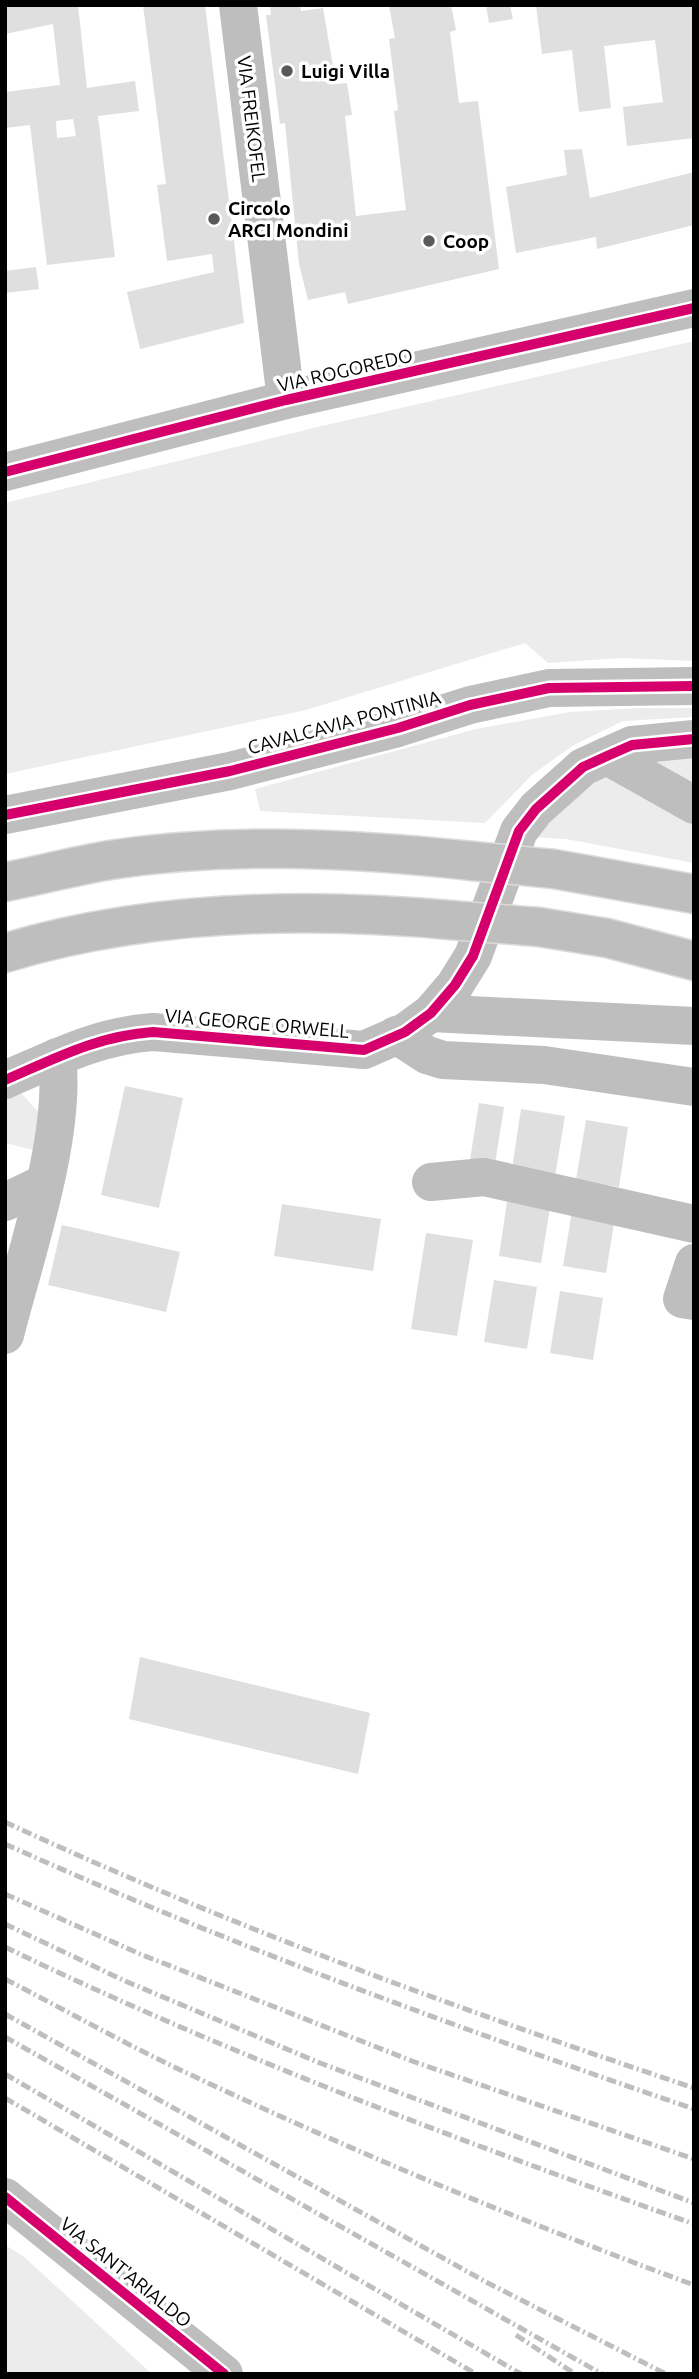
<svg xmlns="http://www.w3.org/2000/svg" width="699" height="2379" viewBox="0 0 699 2379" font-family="Ubuntu,sans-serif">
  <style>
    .green { fill: #ececec }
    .building { fill: #dfdfdf; fill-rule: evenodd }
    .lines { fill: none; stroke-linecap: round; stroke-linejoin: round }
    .highway-casing { stroke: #dbdbdb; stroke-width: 41 }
    .minor { stroke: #bebebe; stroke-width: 38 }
    .highway { stroke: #bebebe; stroke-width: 38 }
    .rail { stroke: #bebebe; stroke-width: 5; stroke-dasharray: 10 3.5 2 3.5; stroke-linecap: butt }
    .highway-bridge-casing { stroke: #dbdbdb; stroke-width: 41; stroke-linecap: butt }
    .highway-bridge { stroke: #bebebe; stroke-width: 38 }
    .cycleway-casing { stroke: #fff; stroke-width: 15 }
    .cycleway { stroke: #d6006c; stroke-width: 10 }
    .poi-dot { fill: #595959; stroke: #fff; stroke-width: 2.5 }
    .labels { text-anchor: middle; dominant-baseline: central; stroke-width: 7; stroke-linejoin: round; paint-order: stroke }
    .poi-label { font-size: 19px; font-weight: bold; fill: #000; stroke: #fff; text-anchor: start }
    .street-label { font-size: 19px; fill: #000; stroke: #fff }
  </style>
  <rect width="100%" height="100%" fill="#fff"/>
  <g class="green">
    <path d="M 694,341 L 694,661 L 621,658 L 548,663 L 525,643 L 306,710 L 5,774 L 5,503 L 322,426 Z"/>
    <path d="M 639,708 L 694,708 L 694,717 L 623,721 L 574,745 L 533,774 L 485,823 L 260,811 L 255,789 L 476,729 L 570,712 Z"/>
    <path d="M 694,756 L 694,792 L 645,766 L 652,758 Z"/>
    <path d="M 611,775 L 694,818 L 694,863 L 566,839 L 532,837 L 558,801 Z"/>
    <path d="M 21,1093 L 43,1117 L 38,1151 L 5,1143 L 5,1100 Z"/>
    <path d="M 5,2245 L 23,2256 L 152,2374 L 5,2374 Z"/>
  </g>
  <g class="building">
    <path d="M 5,5 L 78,5 L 87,88 L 135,81 L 139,111 L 98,116 L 115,257 L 47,265 L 30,125 L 5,128 L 5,92 L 60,85 L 53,24 L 5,34 ZM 73,119 L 76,136 L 57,138 L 56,121 Z"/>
    <path d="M 143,5 L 205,5 L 244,323 L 140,349 L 127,292 L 214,272 L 212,254 L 167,261 L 157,185 L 166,184 Z"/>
    <path d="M 270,5 L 300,5 L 301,11 L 323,8 L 336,84 L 347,83 L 352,115 L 345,116 L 356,216 L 406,210 L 394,111 L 398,110 L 389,39 L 395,38 L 389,6 L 451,5 L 456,30 L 450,32 L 459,103 L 478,101 L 499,269 L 348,304 L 345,292 L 308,300 L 299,264 L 285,123 L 280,124 L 266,15 L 271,15 Z"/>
    <path d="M 486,5 L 510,5 L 513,19 L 489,23 Z"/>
    <path d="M 536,5 L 694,5 L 694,138 L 627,146 L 623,107 L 663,102 L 655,40 L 604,46 L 611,108 L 579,112 L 572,50 L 542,54 Z"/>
    <path d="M 582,149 L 590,198 L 694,172 L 694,225 L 597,249 L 596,237 L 516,253 L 506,187 L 567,175 L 564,150 Z"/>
    <path d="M 36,267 L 39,289 L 5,293 L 5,271 Z"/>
    <path d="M 125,1086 L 183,1098 L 159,1208 L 101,1195 Z"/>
    <path d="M 479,1103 L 504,1107 L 494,1170 L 469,1166 Z"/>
    <path d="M 521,1109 L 565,1116 L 555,1176 L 512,1169 Z"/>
    <path d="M 586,1120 L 628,1127 L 619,1187 L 576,1180 Z"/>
    <path d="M 508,1195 L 551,1202 L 541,1263 L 499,1256 Z"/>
    <path d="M 282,1204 L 381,1219 L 373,1271 L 274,1256 Z"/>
    <path d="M 573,1205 L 616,1211 L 606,1273 L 563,1266 Z"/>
    <path d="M 62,1225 L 180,1252 L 166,1312 L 48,1285 Z"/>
    <path d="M 426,1233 L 473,1240 L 457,1336 L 411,1329 Z"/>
    <path d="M 494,1280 L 537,1287 L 527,1349 L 484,1342 Z"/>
    <path d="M 560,1291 L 603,1298 L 593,1360 L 550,1353 Z"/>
    <path d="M 140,1657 L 370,1713 L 358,1774 L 129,1719 Z"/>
  </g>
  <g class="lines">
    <defs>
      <g id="highway">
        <path d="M 554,869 L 694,894"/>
        <path d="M 5,882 C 40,875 75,866 110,860 C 229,842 352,848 472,861"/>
        <path d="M 539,927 L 607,938 L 694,961"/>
        <path d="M 5,953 C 147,910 304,907 450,920"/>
      </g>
    </defs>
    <use href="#highway" class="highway-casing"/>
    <g class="minor">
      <path d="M 238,5 L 286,400"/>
      <path d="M 5,472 L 286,400 L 694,308"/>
      <path d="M 607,756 L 694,805"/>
      <path d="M 5,815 L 230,771 L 398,728 L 470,705 L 549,688 L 694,686"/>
      <path d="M 431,1013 L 694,1026"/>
      <path d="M 396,1035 L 427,1055 L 443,1060 L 544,1065 L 694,1087"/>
      <path d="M 5,1080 C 56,1058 97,1036 153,1032 L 364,1050 L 405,1032 L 431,1013 L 455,985 L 473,956 L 519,831 L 536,809 L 583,767 L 607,756 L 632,745 L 694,739"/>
      <path d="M 431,1182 L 484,1177 L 694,1224"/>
      <path d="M 5,1202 L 43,1184"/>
      <path d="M 694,1263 L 682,1299 L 694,1301"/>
      <path d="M 5,1335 C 25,1256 67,1136 57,1057"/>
      <path d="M 5,2197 L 224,2374"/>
    </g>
    <use href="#highway" class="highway"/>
    <g class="rail">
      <path d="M 5,1822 C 228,1926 461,2010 694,2088"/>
      <path d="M 5,1844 C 229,1945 461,2029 694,2109"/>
      <path d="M 5,1894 L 140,1954 L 412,2061 L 694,2159"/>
      <path d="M 5,1924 L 125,1981 L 320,2063 L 694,2203"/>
      <path d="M 5,1947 C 228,2055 461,2141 694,2224"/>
      <path d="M 5,1979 C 67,2011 127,2045 189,2074 C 354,2152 523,2222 694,2285"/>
      <path d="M 5,2014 L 486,2282 L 666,2374"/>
      <path d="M 5,2037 L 602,2374"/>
      <path d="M 5,2074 L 521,2374"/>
      <path d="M 5,2098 L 476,2374"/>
      <path d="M 516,2335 L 575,2374"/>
    </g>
    <defs>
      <g id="highway-bridge">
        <path d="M 472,861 L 554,869"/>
        <path d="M 450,920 L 539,927"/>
      </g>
    </defs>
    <use href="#highway-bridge" class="highway-bridge-casing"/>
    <use href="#highway-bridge" class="highway-bridge"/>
    <defs>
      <g id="cycleway">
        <path d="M 5,472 L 286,400 L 694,308"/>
        <path d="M 5,815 L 230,771 L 398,728 L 470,705 L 549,688 L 694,686"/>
        <path d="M 5,1080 C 56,1058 97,1036 153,1032 L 364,1050 L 405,1032 L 431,1013 L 455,985 L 473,956 L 519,831 L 536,809 L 583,767 L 607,756 L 632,745 L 694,739"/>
        <path d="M 5,2197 L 224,2374"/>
      </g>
    </defs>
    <use href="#cycleway" class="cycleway-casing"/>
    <use href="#cycleway" class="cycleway"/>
  </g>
  <g class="poi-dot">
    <circle cx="287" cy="71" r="7"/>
    <circle cx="214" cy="219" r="7"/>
    <circle cx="429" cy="241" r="7"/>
  </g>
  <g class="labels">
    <g class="poi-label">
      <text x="301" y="71">Luigi Villa</text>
      <text x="228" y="208">Circolo<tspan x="228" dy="22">ARCI Mondini</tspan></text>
      <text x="443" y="241">Coop</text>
    </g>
    <g class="street-label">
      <text transform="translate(252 119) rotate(83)">VIA FREIKOFEL</text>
      <text transform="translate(345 370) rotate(-13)">VIA ROGOREDO</text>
      <text transform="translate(344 722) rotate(-15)">CAVALCAVIA PONTINIA</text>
      <text transform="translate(257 1023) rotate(5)">VIA GEORGE ORWELL</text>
      <text transform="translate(126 2272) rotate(39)">VIA SANT'ARIALDO</text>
    </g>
  </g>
  <rect width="699" height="2379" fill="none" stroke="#000000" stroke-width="14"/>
</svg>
